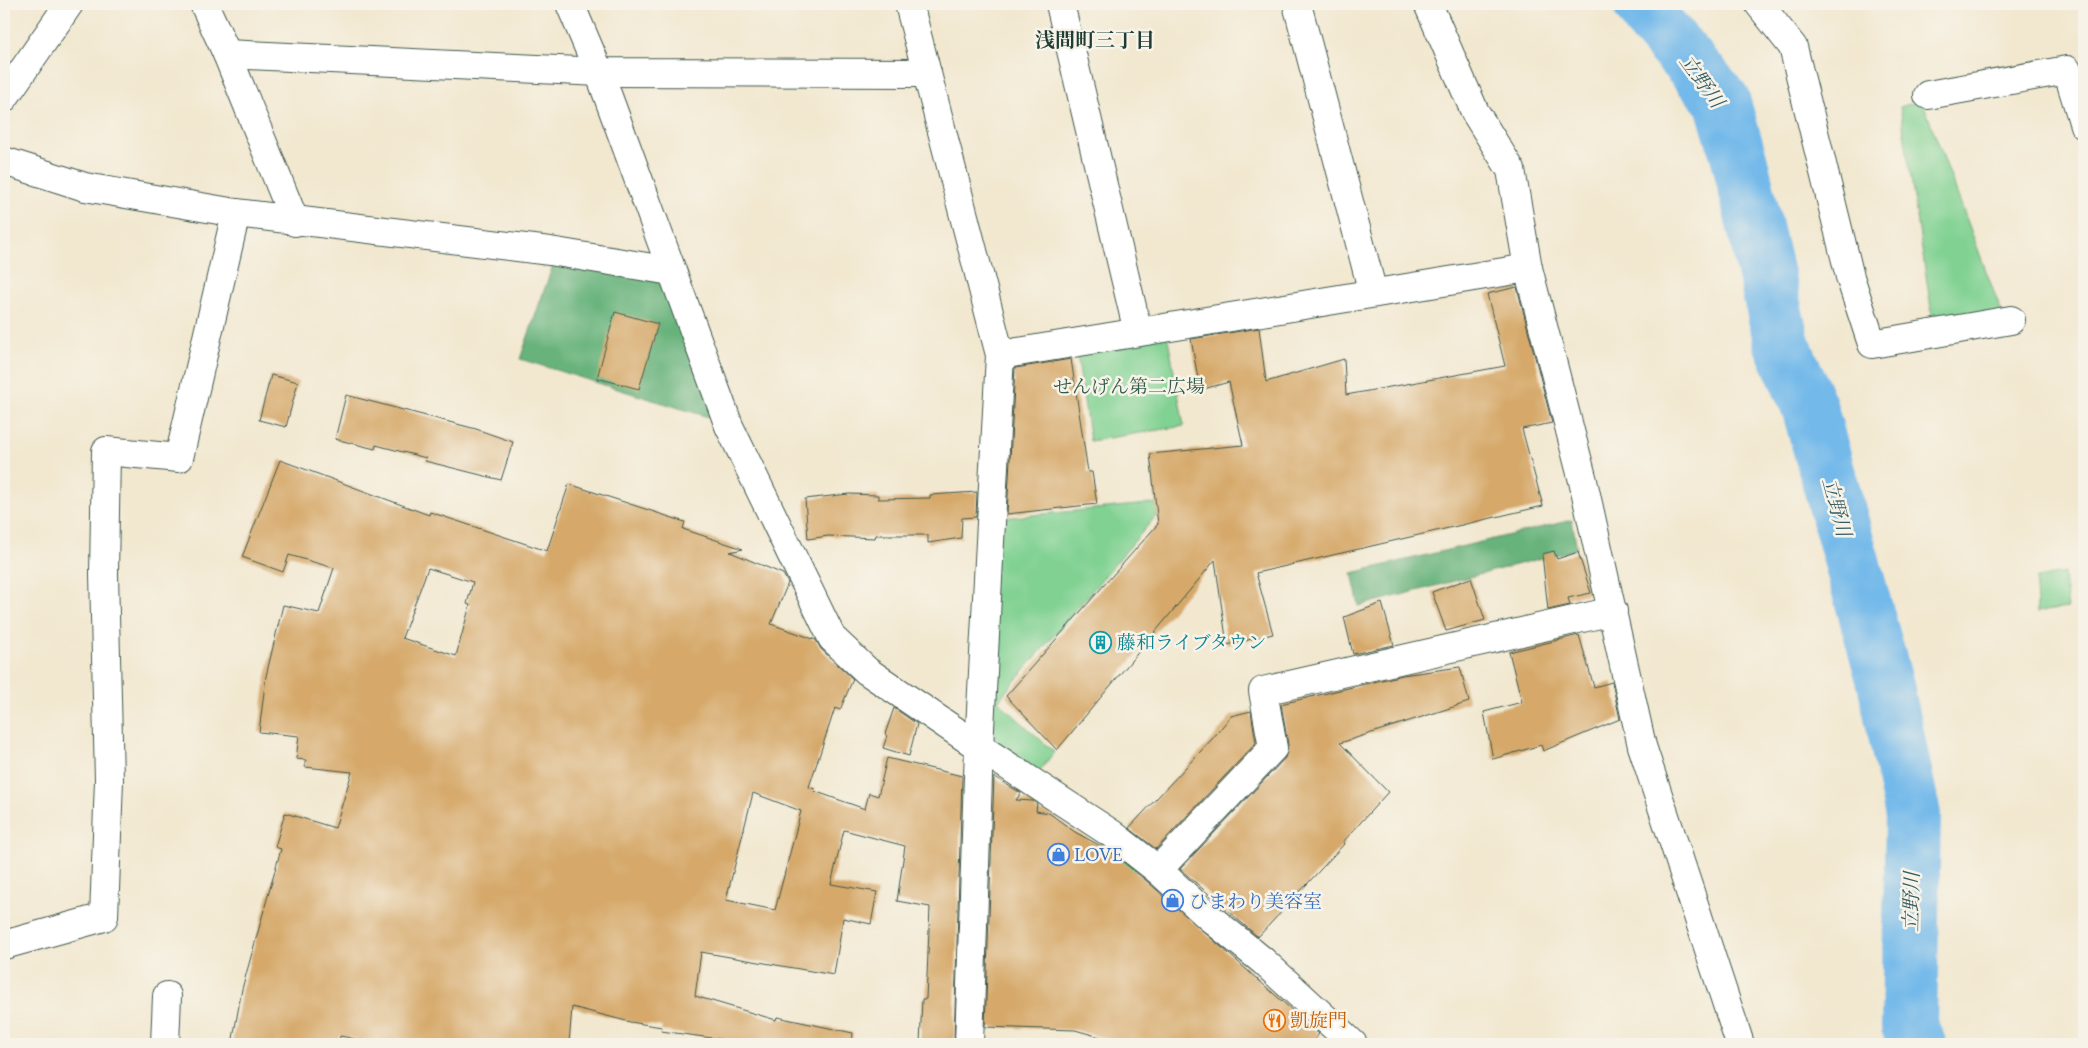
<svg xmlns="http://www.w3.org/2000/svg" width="2088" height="1048" viewBox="0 0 2088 1048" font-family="'EB Garamond','Noto Serif JP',serif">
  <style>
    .green { fill: #80d192; stroke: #508763 }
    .forest { fill: #68b37c; stroke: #447858 }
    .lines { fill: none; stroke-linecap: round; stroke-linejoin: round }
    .river { stroke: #73b9ea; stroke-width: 56 }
    .building { fill: #d6a96a; fill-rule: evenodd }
    .minor-casing { stroke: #3f574b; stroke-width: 30 }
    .minor { stroke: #fff; stroke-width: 28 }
    .labels { text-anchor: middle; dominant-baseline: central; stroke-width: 5; stroke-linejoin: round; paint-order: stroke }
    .park-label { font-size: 19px; fill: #325b47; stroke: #f7f3e8 }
    .culture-label { font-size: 19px; fill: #0d838f; stroke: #f7f3e8; text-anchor: start }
    .shop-label { font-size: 19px; fill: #366cbe; stroke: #f7f3e8; text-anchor: start }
    .food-label { font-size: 19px; fill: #c56008; stroke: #f7f3e8; text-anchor: start }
    .neighbourhood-label { font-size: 20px; font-weight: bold; fill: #1f3d34; stroke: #f7f3e8 }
    .water-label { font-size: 20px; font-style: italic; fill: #345c62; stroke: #f7f3e8 }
  </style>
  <rect width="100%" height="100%" fill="#f7f3e8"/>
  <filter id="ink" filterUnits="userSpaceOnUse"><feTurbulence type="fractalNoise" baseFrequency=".02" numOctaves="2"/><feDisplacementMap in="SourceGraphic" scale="10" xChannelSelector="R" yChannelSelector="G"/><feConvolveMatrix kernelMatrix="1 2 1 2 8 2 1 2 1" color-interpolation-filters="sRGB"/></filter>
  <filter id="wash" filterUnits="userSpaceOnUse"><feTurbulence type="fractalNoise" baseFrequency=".0096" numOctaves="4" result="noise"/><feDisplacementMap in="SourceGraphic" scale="20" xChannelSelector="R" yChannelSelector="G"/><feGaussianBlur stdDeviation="1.12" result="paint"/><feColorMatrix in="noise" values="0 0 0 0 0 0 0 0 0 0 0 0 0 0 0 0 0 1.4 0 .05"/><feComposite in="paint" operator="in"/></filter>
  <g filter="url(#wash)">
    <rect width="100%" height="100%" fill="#f2e8d0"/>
    <g class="green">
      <path d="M 1922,100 L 2003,316 L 1934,328 L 1900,107 Z"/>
      <path d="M 1167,333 L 1184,426 L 1090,441 L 1076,347 Z"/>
      <path d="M 1168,502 L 998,701 L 1054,752 L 1037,775 L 1141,863 L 1119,892 L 1090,874 L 1106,834 L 979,747 L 991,519 Z"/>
      <path d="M 2064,573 L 2068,608 L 2037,612 L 2036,578 Z"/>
    </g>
    <g class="forest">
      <path d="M 555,259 L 662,281 L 718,420 L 520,359 Z"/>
      <path d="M 1572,520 L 1577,549 L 1359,606 L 1352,573 Z"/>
    </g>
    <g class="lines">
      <path class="river" d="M 1641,4 L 1649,16 L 1722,100 L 1740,162 L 1782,344 L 1809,406 L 1885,682 L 1913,815 L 1909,1026 L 1918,1044"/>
    </g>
    <g id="blocks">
      <g class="building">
        <path d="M 1517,287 L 1552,423 L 1522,429 L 1543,506 L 1256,573 L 1273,634 L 1227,645 L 1215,560 L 1057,750 L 1006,696 L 1158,524 L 1150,454 L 1243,445 L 1229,382 L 1200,390 L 1191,339 L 1259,328 L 1266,382 L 1344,359 L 1346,395 L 1505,366 L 1487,294 Z"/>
        <path d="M 615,312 L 658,324 L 639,389 L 597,378 Z"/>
        <path d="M 1071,359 L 1088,472 L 1092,472 L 1097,504 L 1007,514 L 1015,368 Z"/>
        <path d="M 271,375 L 298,382 L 286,427 L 259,420 Z"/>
        <path d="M 346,395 L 476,429 L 513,442 L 501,480 L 425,461 L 426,458 L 376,445 L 375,449 L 335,439 Z"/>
        <path d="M 280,460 L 429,515 L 430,512 L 547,551 L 569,484 L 685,522 L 683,529 L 743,549 L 730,552 L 783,574 L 788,583 L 771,624 L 816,640 L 821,649 L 853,679 L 840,710 L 835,708 L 809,787 L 815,789 L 814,791 L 865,809 L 869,793 L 878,796 L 887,758 L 962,776 L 954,1044 L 920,1044 L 922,999 L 926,999 L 930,907 L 897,901 L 905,846 L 844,830 L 831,884 L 877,892 L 871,924 L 843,918 L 834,975 L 701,952 L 695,996 L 776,1020 L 777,1017 L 853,1033 L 852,1044 L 725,1044 L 726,1040 L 661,1031 L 662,1027 L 630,1022 L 572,1007 L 569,1044 L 383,1044 L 340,1036 L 339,1044 L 232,1044 L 242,989 L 281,849 L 275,847 L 285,813 L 335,828 L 352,772 L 305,767 L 306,760 L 296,759 L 299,736 L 259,732 L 266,676 L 283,605 L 319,613 L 334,568 L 289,555 L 283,572 L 242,557 ZM 428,568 L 473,582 L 467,604 L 470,605 L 456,656 L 402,638 ZM 753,793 L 801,811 L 775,910 L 726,900 Z"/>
        <path d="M 977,492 L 976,517 L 962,518 L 961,538 L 928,543 L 928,535 L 876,535 L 875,538 L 828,536 L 808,539 L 805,499 L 849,494 L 878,495 L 878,499 L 930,498 L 930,495 Z"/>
        <path d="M 1554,551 L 1557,559 L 1578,552 L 1591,593 L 1568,598 L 1570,605 L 1548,610 L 1542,554 Z"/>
        <path d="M 1471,578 L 1485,620 L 1446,631 L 1432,592 Z"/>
        <path d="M 1382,603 L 1394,645 L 1353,654 L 1344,617 Z"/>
        <path d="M 1579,635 L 1594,687 L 1612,682 L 1620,719 L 1543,751 L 1541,745 L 1493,759 L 1484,712 L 1522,702 L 1509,652 Z"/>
        <path d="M 1460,667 L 1469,702 L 1340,743 L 1388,792 L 1343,842 L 1345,843 L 1258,937 L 1180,869 L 1285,758 L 1288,745 L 1281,704 L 1403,675 Z"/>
        <path d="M 894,708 L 917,724 L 909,756 L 883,748 L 887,736 L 885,734 Z"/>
        <path d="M 1251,711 L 1256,743 L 1156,849 L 1129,828 L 1213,738 L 1231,716 Z"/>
        <path d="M 994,777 L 1021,793 L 1016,800 L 1033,801 L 1037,804 L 1036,811 L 1049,813 L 1075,832 L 1108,850 L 1148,882 L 1319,1034 L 1310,1044 L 1125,1044 L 1075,1030 L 985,1027 Z"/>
      </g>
    </g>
  </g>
  <g filter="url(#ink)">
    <use href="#blocks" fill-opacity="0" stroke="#3f574b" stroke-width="1"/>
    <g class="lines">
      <defs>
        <g id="minor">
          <path d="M 204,4 L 227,54 L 295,222"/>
          <path d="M 570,4 L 599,72 L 729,426 L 832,638 L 867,671 L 979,747 L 1112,834 L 1158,870 L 1209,917 L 1263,961 L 1353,1044"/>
          <path d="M 909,4 L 1000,355 L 979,747 L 969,1044"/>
          <path d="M 1060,4 L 1138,332"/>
          <path d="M 1297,4 L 1373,293"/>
          <path d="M 1428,4 L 1475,112 L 1511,170 L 1528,268 L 1583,481 L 1642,746 L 1740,1044"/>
          <path d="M 1759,4 L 1793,47 L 1850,277 L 1872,344 L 2011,320"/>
          <path d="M 227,54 L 599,72 L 927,73"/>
          <path d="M 1928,95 L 2067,70 L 2084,125"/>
          <path d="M 4,98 L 69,4"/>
          <path d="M 4,161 L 85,187 L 236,213 L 550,251 L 671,271"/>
          <path d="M 1000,355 L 1528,268"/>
          <path d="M 1158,870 L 1273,748 L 1263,691 L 1613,611"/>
          <path d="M 4,945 L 104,917 L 109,780 L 104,574 L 106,451 L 179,458 L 236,213"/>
          <path d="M 165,1044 L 167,996"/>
        </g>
      </defs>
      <use href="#minor" class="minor-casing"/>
      <use href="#minor" class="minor"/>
    </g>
  </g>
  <defs>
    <symbol id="building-ring" viewBox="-11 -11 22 22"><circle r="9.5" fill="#f7f3e8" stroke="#0f9aa8" stroke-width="1.5"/><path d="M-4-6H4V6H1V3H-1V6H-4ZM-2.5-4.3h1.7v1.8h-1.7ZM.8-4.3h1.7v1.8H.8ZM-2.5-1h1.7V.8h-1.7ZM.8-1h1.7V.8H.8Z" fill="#0f9aa8"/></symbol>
    <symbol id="shop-ring" viewBox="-11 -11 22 22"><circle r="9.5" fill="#f7f3e8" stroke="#3f7fe0" stroke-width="1.5"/><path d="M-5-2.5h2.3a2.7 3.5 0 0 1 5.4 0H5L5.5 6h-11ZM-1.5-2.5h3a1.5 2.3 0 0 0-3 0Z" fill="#3f7fe0"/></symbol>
    <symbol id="restaurant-ring" viewBox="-11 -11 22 22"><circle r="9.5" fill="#f7f3e8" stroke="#e8710a" stroke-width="1.5"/><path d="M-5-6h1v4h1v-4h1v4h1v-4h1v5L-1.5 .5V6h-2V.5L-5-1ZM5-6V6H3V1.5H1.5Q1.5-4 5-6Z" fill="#e8710a"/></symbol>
  </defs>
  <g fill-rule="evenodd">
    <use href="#building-ring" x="1088" y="630" width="25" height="25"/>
    <use href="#shop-ring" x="1046" y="842" width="25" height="25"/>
    <use href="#shop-ring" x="1160" y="888" width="25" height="25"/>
    <use href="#restaurant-ring" x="1262" y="1008" width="25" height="25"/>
  </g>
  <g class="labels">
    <g class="park-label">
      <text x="1129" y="386">せんげん第二広場</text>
    </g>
    <g class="culture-label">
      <text x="1117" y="642">藤和ライブタウン</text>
    </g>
    <g class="shop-label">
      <text x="1074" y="854">LOVE</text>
      <text x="1189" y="901">ひまわり美容室</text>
    </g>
    <g class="food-label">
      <text x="1290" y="1020">凱旋門</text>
    </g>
    <g class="neighbourhood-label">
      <text x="1095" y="40">浅間町三丁目</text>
    </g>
    <g class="water-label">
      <text transform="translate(1702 81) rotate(54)">立野川</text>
      <text transform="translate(1837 507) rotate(75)">立野川</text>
      <text transform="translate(1911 902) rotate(-89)">立野川</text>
    </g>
  </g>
  <rect width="2088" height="1048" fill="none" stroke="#f7f3e8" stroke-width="20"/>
</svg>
